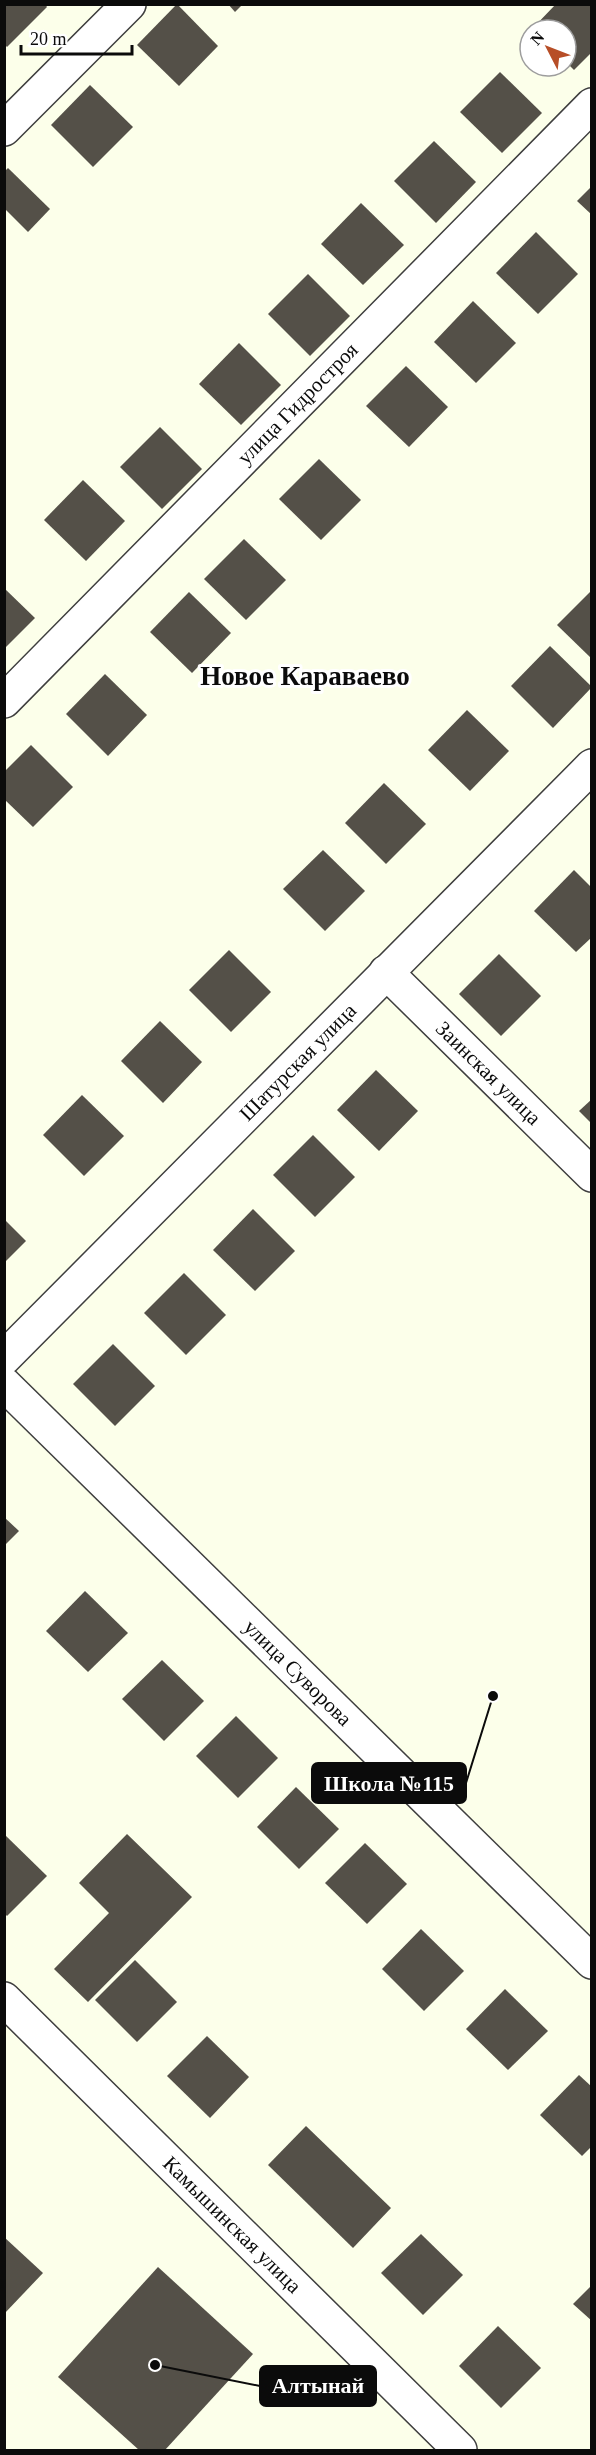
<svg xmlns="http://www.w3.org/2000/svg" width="596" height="2455" viewBox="0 0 596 2455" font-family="'Times New Roman',serif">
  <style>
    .building { fill: #545048 }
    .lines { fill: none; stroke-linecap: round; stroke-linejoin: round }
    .minor-casing { stroke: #3e3e3e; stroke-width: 36 }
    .minor { stroke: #fff; stroke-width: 33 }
    .labels { text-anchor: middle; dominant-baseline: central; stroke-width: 6; stroke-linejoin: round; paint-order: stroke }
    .street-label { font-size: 21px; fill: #0b0b0b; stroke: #fff }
    .district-label { font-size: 27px; font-weight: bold; fill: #0b0b0b; stroke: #fff }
    .leader { fill: none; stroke: #0b0b0b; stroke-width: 2 }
    .callout-dot { fill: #0b0b0b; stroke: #fff; stroke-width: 2 }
    .callout { fill: #0b0b0b; stroke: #0b0b0b; stroke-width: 2 }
    .callout-label { font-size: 22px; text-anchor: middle; font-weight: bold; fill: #fff }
  </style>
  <rect width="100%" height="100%" fill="#fcffea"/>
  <g class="building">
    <path d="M 4,4 L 45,4 L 47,7 L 7,47 L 4,44 Z"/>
    <path d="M 177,4 L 218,46 L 179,86 L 137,45 Z"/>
    <path d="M 228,4 L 243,4 L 235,12 Z"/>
    <path d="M 556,4 L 588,4 L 592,8 L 592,52 L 574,70 L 566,62 L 566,30 L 532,29 Z"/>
    <path d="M 500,72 L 542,113 L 502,153 L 460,112 Z"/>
    <path d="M 90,85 L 133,127 L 93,167 L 51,125 Z"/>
    <path d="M 434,141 L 476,182 L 436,223 L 394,181 Z"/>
    <path d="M 8,168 L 50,209 L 28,232 L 4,208 L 4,172 Z"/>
    <path d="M 592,186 L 592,215 L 577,201 Z"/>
    <path d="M 361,203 L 404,245 L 363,285 L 321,244 Z"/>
    <path d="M 536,232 L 578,274 L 538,314 L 496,273 Z"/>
    <path d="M 308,274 L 350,316 L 310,356 L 268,314 Z"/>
    <path d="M 473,301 L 516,343 L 476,383 L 434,342 Z"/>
    <path d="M 239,343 L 281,385 L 241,425 L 199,384 Z"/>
    <path d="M 406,366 L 448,407 L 409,447 L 366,406 Z"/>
    <path d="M 160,427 L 202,469 L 162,509 L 120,467 Z"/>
    <path d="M 319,459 L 361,500 L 321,540 L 279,499 Z"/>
    <path d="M 83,480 L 125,521 L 86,561 L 44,520 Z"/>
    <path d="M 244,539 L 286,580 L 246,620 L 204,579 Z"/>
    <path d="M 4,588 L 35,618 L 4,649 Z"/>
    <path d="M 592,590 L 592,659 L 557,625 Z"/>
    <path d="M 189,592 L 231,633 L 192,673 L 150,632 Z"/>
    <path d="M 550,646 L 592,687 L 553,728 L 511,686 Z"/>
    <path d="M 105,674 L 147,715 L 108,756 L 66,714 Z"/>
    <path d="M 467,710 L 509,751 L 470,791 L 428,750 Z"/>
    <path d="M 31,745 L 73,787 L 33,827 L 4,799 L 4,772 Z"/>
    <path d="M 384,783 L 426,824 L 386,864 L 345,823 Z"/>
    <path d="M 323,850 L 365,891 L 325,931 L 283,889 Z"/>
    <path d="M 574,870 L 592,888 L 592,937 L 576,952 L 534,911 Z"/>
    <path d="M 229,950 L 271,992 L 231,1032 L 189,990 Z"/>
    <path d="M 499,954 L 541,996 L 501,1036 L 459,994 Z"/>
    <path d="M 160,1021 L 202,1062 L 163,1103 L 121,1061 Z"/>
    <path d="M 376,1070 L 418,1111 L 379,1151 L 337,1110 Z"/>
    <path d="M 82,1095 L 124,1136 L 84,1176 L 43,1135 Z"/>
    <path d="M 592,1099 L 592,1124 L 579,1111 Z"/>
    <path d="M 313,1135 L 355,1177 L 315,1217 L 273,1175 Z"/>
    <path d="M 253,1209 L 295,1251 L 255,1291 L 213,1250 Z"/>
    <path d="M 5,1220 L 26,1241 L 5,1262 Z"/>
    <path d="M 184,1273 L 226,1315 L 186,1355 L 144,1313 Z"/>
    <path d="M 113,1344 L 155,1386 L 115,1426 L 73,1384 Z"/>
    <path d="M 4,1517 L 19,1531 L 4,1546 Z"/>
    <path d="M 85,1591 L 128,1633 L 88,1672 L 46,1631 Z"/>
    <path d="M 162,1660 L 204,1701 L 164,1741 L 122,1699 Z"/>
    <path d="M 236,1716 L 278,1758 L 238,1798 L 196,1756 Z"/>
    <path d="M 296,1787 L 339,1829 L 299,1869 L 257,1827 Z"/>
    <path d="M 4,1834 L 47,1876 L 7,1916 L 4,1913 Z"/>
    <path d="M 127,1834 L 192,1897 L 88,2002 L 54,1969 L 109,1913 L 79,1883 Z"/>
    <path d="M 365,1843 L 407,1884 L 367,1924 L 325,1883 Z"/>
    <path d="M 421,1929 L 464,1971 L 424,2011 L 382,1969 Z"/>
    <path d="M 135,1960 L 177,2002 L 137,2042 L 95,2000 Z"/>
    <path d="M 505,1989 L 548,2031 L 508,2070 L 466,2029 Z"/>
    <path d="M 207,2036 L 249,2077 L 210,2118 L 167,2076 Z"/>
    <path d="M 579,2075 L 592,2087 L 592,2146 L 582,2156 L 540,2115 Z"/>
    <path d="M 306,2126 L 391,2208 L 353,2248 L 268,2165 Z"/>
    <path d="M 421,2234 L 463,2275 L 423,2315 L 381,2273 Z"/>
    <path d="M 4,2237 L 43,2273 L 4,2314 Z"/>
    <path d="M 158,2267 L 253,2354 L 165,2450 L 139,2450 L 58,2377 Z"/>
    <path d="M 592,2285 L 592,2321 L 573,2304 Z"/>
    <path d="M 498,2326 L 541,2368 L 501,2408 L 459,2366 Z"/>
  </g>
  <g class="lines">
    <defs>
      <g id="minor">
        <path d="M 4,129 L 129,4"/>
        <path id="s1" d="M 4,701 L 592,105"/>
        <path id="s2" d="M 386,972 L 592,1175"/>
        <path id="s3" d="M 4,1358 L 592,766"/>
        <path id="s4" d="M 4,1384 L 592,1962"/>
        <path id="s5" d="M 4,1999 L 460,2450"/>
      </g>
    </defs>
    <use href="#minor" class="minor-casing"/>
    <use href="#minor" class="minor"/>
  </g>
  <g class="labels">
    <g class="street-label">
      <text stroke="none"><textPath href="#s1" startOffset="418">улица Гидростроя</textPath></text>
      <text stroke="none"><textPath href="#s3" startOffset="417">Шатурская улица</textPath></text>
      <text stroke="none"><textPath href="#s2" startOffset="144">Заинская улица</textPath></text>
      <text stroke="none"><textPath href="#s4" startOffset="412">улица Суворова</textPath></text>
      <text stroke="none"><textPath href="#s5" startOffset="321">Камышинская улица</textPath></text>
    </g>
    <g class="district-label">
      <text x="305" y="676">Новое Караваево</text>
    </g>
  </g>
  <path class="leader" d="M493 1696L466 1783M155 2365L260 2386"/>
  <g class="callout-dot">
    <circle cx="493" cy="1696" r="6"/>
    <circle cx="155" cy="2365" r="6"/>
  </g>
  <g class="callout">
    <rect x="312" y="1763" width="154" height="40" rx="6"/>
    <rect x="260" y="2366" width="116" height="40" rx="6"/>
  </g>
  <g class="callout-label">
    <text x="389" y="1791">Школа №115</text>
    <text x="318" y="2393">Алтынай</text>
  </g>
  <rect width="596" height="2455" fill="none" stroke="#0b0b0b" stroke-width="12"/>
  <g transform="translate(548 48) rotate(312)"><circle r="28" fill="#ffffff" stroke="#9d9d9d" stroke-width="1.5"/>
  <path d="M0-4.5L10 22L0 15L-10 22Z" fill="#b74e27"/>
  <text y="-9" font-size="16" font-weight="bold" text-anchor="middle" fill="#0b0b0b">N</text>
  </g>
  <path d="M21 45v9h111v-9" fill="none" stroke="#0b0b0b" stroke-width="3"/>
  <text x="30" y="45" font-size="18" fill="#0b0b0b" stroke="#ffffff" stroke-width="4.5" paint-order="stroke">20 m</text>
</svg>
